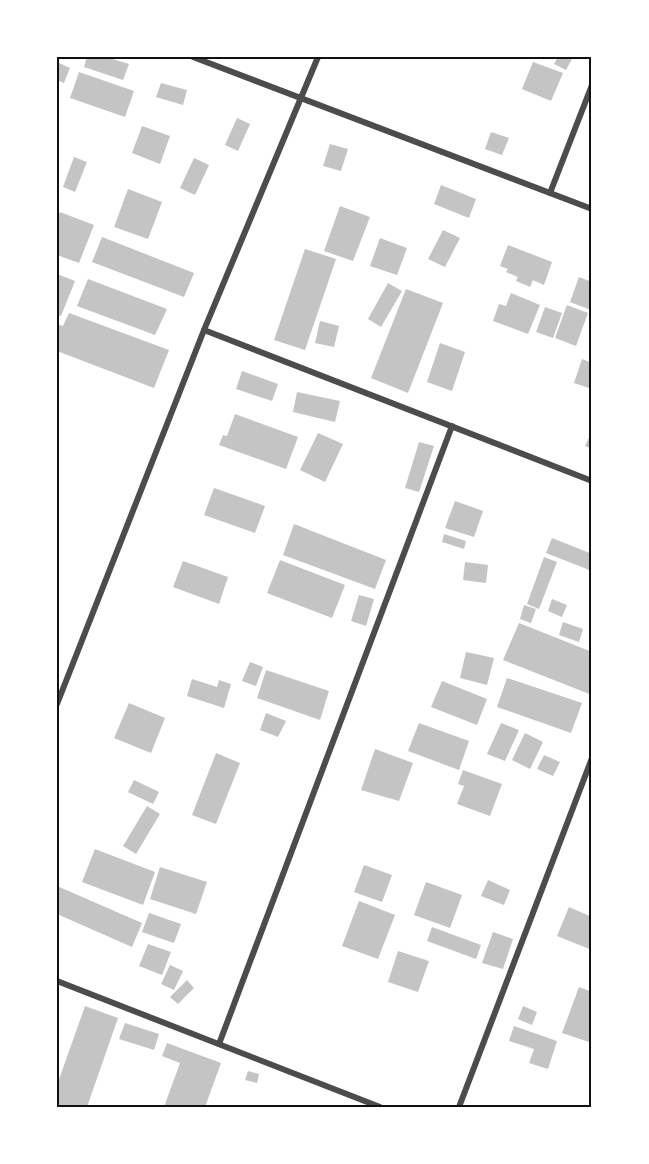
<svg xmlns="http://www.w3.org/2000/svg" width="649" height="1164" viewBox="0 0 649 1164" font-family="Lato,sans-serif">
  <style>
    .building { fill: #c4c4c4 }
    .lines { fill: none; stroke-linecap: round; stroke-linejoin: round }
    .minor { stroke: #4c4c4c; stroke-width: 6 }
    .neatline { fill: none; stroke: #111; stroke-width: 2 }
  </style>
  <rect width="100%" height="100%" fill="#fff"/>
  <g class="building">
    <path d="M 87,57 L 106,57 L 129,64 L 123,80 L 84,67 Z"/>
    <path d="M 558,57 L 573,57 L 566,70 L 554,64 Z"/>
    <path d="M 57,62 L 70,68 L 64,83 L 57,80 Z"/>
    <path d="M 533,62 L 563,73 L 551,101 L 522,89 Z"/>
    <path d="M 79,72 L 134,91 L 125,117 L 70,98 Z"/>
    <path d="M 161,83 L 187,90 L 183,105 L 156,97 Z"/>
    <path d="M 237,118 L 250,124 L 238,151 L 225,145 Z"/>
    <path d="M 142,126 L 170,136 L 160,164 L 132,153 Z"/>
    <path d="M 491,132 L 509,138 L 502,155 L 485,149 Z"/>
    <path d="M 330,144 L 348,149 L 341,171 L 323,166 Z"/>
    <path d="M 74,157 L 87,162 L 75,192 L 63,187 Z"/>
    <path d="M 194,158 L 209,165 L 195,195 L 180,188 Z"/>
    <path d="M 441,185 L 476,199 L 469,218 L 434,204 Z"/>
    <path d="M 128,189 L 162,202 L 148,239 L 114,227 Z"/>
    <path d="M 340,206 L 370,217 L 353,261 L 324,251 Z"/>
    <path d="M 60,212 L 94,225 L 79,263 L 57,255 L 57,219 Z"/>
    <path d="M 443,230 L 460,238 L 445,267 L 428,259 Z"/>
    <path d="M 102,237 L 194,273 L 184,297 L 92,262 Z"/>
    <path d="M 380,238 L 407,248 L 397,275 L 370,266 Z"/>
    <path d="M 508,245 L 552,262 L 544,285 L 533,280 L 530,287 L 516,281 L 518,277 L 506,272 L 508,269 L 500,266 Z"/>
    <path d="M 305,249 L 336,259 L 305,350 L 274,340 Z"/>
    <path d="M 57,274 L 75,281 L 61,316 L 57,315 Z"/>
    <path d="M 579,277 L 592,282 L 591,310 L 570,302 Z"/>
    <path d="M 88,279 L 167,309 L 155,335 L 77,306 Z"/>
    <path d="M 388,283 L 402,291 L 381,327 L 368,319 Z"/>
    <path d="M 406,289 L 443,303 L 408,393 L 371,378 Z"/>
    <path d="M 511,293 L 540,305 L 528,334 L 493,321 L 499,304 L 506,306 Z"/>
    <path d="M 567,305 L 588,313 L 576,346 L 555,338 Z"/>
    <path d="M 545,307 L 562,313 L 553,338 L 536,332 Z"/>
    <path d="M 69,313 L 169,350 L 154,388 L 57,351 L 57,324 L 63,326 Z"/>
    <path d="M 320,321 L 339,326 L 334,347 L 315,343 Z"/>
    <path d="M 440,343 L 465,352 L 452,391 L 427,382 Z"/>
    <path d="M 582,359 L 592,363 L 592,389 L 574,383 Z"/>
    <path d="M 242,371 L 278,384 L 272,401 L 236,389 Z"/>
    <path d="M 297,392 L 340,401 L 335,422 L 293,412 Z"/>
    <path d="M 235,414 L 298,437 L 286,469 L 219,445 L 223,435 L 227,436 Z"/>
    <path d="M 592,431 L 592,449 L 585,446 Z"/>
    <path d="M 318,433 L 343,444 L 325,482 L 300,470 Z"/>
    <path d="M 419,442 L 434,446 L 419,492 L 405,488 Z"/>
    <path d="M 214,488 L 265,506 L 255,533 L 204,515 Z"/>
    <path d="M 455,501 L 483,511 L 474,537 L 445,528 Z"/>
    <path d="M 294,524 L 386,560 L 375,589 L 283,555 Z"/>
    <path d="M 444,534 L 466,541 L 464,549 L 442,542 Z"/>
    <path d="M 552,538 L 592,554 L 592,571 L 546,553 Z"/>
    <path d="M 544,557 L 557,562 L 539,609 L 527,604 Z"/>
    <path d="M 280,560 L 345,585 L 332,618 L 267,593 Z"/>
    <path d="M 183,561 L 228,577 L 219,604 L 173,587 Z"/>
    <path d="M 465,562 L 488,565 L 486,583 L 463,580 Z"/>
    <path d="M 359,595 L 374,599 L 366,626 L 351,621 Z"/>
    <path d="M 552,599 L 567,605 L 562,617 L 548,611 Z"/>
    <path d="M 524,605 L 536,609 L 531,623 L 520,619 Z"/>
    <path d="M 563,622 L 583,629 L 579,642 L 559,635 Z"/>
    <path d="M 519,623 L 592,652 L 592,695 L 503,660 Z"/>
    <path d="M 466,652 L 494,658 L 487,685 L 460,678 Z"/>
    <path d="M 250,662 L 263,667 L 256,686 L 242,681 Z"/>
    <path d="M 266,670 L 329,691 L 320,720 L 257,698 Z"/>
    <path d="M 507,678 L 582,703 L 571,733 L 497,707 Z"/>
    <path d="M 192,679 L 217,687 L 219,680 L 231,684 L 224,708 L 187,696 Z"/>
    <path d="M 442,681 L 487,699 L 477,725 L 431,707 Z"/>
    <path d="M 129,703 L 165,718 L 151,753 L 114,738 Z"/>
    <path d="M 266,713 L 286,721 L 278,737 L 260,730 Z"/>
    <path d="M 419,723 L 469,741 L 459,770 L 408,751 Z"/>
    <path d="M 501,723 L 519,730 L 505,761 L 487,754 Z"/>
    <path d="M 525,733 L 543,742 L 530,769 L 512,760 Z"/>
    <path d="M 375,749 L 413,763 L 399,801 L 361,790 Z"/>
    <path d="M 216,753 L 240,763 L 216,824 L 192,815 Z"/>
    <path d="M 544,755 L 560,762 L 553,776 L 537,769 Z"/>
    <path d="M 463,770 L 502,784 L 490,816 L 457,804 L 464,786 L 458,784 Z"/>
    <path d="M 134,780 L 159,792 L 153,804 L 128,792 Z"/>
    <path d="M 147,806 L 160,814 L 136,854 L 123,846 Z"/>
    <path d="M 95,849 L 155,872 L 143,905 L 82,882 Z"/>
    <path d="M 364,865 L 392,875 L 382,902 L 354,892 Z"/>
    <path d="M 160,867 L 207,882 L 196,914 L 150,899 Z"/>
    <path d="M 488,880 L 510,890 L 504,905 L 481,896 Z"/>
    <path d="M 426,882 L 462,895 L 450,928 L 414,915 Z"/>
    <path d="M 57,886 L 142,923 L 132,947 L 57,914 Z"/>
    <path d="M 359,901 L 395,915 L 378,959 L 342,946 Z"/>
    <path d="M 569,907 L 592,917 L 592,950 L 557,936 Z"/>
    <path d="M 149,913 L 181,924 L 174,943 L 142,932 Z"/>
    <path d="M 432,927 L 481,945 L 476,959 L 427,941 Z"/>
    <path d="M 493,932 L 513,939 L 503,969 L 482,963 Z"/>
    <path d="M 148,944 L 171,952 L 162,975 L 139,966 Z"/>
    <path d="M 398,951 L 429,961 L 418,992 L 388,982 Z"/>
    <path d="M 170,965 L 183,971 L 174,990 L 161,984 Z"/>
    <path d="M 187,980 L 194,988 L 178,1004 L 170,997 Z"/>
    <path d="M 579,987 L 592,992 L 592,1043 L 562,1033 Z"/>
    <path d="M 85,1006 L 118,1018 L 87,1107 L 57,1107 L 57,1085 Z"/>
    <path d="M 523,1006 L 537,1012 L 532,1025 L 518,1019 Z"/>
    <path d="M 125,1023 L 159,1034 L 154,1050 L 119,1039 Z"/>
    <path d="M 514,1026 L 557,1041 L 548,1069 L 529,1063 L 534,1049 L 509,1041 Z"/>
    <path d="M 167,1043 L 221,1063 L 205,1107 L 164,1107 L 180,1063 L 162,1056 Z"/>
    <path d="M 248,1071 L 259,1074 L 257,1083 L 245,1080 Z"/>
  </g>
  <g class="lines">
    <g class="minor">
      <path d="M 193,57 L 592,209"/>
      <path d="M 550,193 L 592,85"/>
      <path d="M 204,330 L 592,481"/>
      <path d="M 57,704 L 204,330 L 318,57"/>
      <path d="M 57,981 L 380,1107"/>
      <path d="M 219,1044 L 452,426"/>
      <path d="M 459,1107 L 592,758"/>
    </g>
  </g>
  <rect width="649" height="1164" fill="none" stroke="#ffffff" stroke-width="117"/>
  <rect x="58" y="58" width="532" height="1048" class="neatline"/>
</svg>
